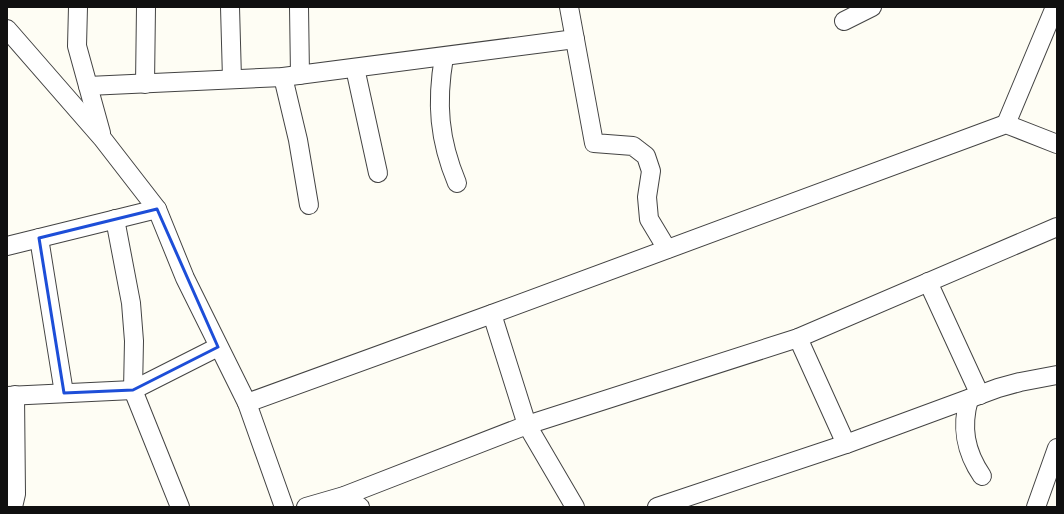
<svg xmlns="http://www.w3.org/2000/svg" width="1064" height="514" viewBox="0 0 1064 514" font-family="Georgia,serif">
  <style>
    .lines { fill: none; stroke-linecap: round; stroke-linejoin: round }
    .minor-casing { stroke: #434343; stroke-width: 20 }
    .minor { stroke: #fff; stroke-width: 18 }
    .marked { fill: none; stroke: #1d4ed8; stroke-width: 3; stroke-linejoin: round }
  </style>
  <rect width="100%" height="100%" fill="#fefdf4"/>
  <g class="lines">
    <defs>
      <g id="minor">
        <path d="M 78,7 L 77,46 L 101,133"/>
        <path d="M 230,7 L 232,79"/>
        <path d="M 299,7 L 300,75"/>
        <path d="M 569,7 L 594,143 L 633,146 L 646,156 L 651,171 L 647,197 L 649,219 L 667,249"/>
        <path d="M 844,21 L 872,7"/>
        <path d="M 7,29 L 102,138 L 157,209 L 185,278 L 247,403 L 284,507"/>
        <path d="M 444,57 C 436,103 439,140 457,183"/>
        <path d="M 355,68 L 378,173"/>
        <path d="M 283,77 L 298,140 L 309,205"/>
        <path d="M 145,84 L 146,7"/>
        <path d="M 88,86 L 283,77 L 575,39"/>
        <path d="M 1006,124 L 1055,7"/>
        <path d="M 115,219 L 131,303 L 134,341 L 133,390 L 180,507"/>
        <path d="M 39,238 L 64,393"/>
        <path d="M 7,246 L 157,209"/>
        <path d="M 928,282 L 980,395"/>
        <path d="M 492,314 L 527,425 L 575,507"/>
        <path d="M 798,338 L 846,444"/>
        <path d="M 7,396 L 133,390 L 218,347"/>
        <path d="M 969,399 C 961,427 965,451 982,476"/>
        <path d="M 247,403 L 492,314 L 1006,124 L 1057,144"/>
        <path d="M 344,496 L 360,507"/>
        <path d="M 13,507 L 16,494 L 15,395"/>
        <path d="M 306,507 L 344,496 L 527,425 L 798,338 L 1057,227"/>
        <path d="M 657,507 L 846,444 L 998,388 L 1020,382 L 1057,375"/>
        <path d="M 1036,507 L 1057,448"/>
      </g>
    </defs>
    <use href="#minor" class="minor-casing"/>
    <use href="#minor" class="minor"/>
  </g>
  <path class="marked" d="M 157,209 L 218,347 L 133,390 L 64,393 L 39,238 Z"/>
  <rect width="1064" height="514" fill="none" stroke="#101010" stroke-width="16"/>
</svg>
